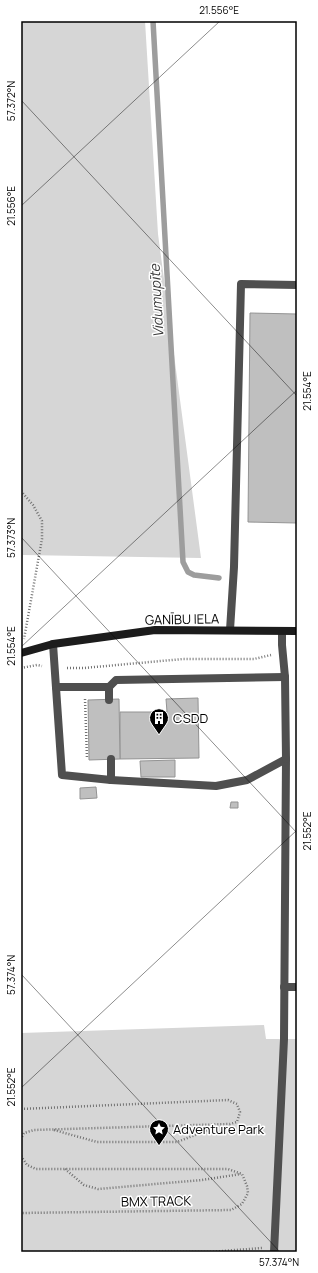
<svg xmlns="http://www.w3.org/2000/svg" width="318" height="1273" viewBox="0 0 318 1273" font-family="Manrope,sans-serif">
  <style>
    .green { fill: #d6d6d6 }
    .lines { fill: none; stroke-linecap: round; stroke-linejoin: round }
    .stream { stroke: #9d9d9d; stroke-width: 5.5 }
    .building { fill: #bfbfbf; stroke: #939393 }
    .path { stroke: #717171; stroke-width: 2.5; stroke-dasharray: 1 2; stroke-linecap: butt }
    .lane { stroke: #4f4f4f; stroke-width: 8 }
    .street { stroke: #4f4f4f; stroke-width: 8 }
    .secondary { stroke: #1c1c1c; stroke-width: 8 }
    .ticks { fill: none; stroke: #000; stroke-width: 1; stroke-opacity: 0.45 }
    .labels { text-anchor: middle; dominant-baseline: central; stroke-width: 3; stroke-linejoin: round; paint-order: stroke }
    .street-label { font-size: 13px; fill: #000; stroke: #fff }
    .poi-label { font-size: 13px; fill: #000; stroke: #fff; text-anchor: start }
    .water-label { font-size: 14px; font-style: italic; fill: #3e3e3e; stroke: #fff }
    .neatline { fill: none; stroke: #000; stroke-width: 1.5 }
    .ticks-label { font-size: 10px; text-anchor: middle; fill: #000 }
  </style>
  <rect width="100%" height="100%" fill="#fff"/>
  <g class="green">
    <path d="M 21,21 L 145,21 L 158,234 L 201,558 L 23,555 L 21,568 Z"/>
    <path d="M 264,1025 L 266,1039 L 297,1039 L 297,1252 L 21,1252 L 21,1033 Z"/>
  </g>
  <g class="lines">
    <path class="stream" d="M 153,21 L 183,562 L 188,572 L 194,575 L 219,578"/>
  </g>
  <g class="building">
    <path d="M 250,313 L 297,314 L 297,523 L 248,522 Z"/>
    <path d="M 198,698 L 199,758 L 120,759 L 120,712 L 167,712 L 166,699 Z"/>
    <path d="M 119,699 L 120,759 L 89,760 L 88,700 Z"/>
    <path d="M 175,760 L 175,777 L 141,777 L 140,761 Z"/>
    <path d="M 96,787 L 97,798 L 80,799 L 80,788 Z"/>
    <path d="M 231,802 L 238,802 L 238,808 L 230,808 Z"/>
  </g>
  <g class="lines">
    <g class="path">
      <path d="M 21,491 L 33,505 L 42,521 L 42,539 L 24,639"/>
      <path d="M 21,668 L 37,665 L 42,666"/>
      <path d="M 67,668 L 84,668 L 183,659 L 254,659 L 271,655"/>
      <path d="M 85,699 L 87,759"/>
      <path d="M 21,1109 L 228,1100 L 237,1104 L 240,1112 L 237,1122 L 230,1124 L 34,1130 L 24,1133 L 21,1139"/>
      <path d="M 54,1130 L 97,1142 L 177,1142 L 216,1127"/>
      <path d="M 21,1156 L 27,1165 L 36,1169 L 228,1169 L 242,1174 L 247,1186 L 248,1193 L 242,1204 L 231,1210 L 21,1213"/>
      <path d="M 65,1169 L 84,1185 L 98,1189 L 202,1180 L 241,1174"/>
      <path d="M 72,1252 L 209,1252 L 262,1248"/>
    </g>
    <g class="lane">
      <path d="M 230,630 L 234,567 L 241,284 L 297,285"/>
      <path d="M 53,644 L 62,775 L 111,780 L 216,786 L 247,780 L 286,759 L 284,1039 L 274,1252"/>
      <path d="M 56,687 L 109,687"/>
      <path d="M 109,700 L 109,687 L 116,680 L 285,677"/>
      <path d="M 111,780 L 111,759"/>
      <path d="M 284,987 L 297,987"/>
    </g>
    <path class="street" d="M 282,631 L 282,645 L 285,677 L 286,759"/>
    <path class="secondary" d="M 21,653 L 53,644 L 155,630 L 297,631"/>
  </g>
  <path class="ticks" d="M 21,100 L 297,396M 21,206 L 220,21M 21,537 L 297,833M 21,647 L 297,390M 21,974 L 280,1252M 21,1088 L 297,830"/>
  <defs>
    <symbol id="building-pin" viewBox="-11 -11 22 30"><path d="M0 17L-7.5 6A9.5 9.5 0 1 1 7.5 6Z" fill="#000" stroke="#fff"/><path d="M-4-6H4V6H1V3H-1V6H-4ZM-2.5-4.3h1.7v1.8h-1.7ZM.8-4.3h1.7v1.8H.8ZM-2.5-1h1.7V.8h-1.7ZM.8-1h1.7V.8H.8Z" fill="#fff"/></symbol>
    <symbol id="sight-pin" viewBox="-11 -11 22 30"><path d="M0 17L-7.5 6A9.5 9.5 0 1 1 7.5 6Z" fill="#000" stroke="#fff"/><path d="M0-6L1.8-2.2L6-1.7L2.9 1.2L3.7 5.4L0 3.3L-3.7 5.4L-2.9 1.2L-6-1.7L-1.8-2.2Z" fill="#fff"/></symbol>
  </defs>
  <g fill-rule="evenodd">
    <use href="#building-pin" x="148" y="707" width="22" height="30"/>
    <use href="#sight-pin" x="148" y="1118" width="22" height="30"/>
  </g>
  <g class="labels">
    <g class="street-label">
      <text transform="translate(182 619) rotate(-1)">GANĪBU IELA</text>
      <text transform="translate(156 1201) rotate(-1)">BMX TRACK</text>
    </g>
    <g class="poi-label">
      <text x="173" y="718">CSDD</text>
      <text x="173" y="1129">Adventure Park</text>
    </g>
    <g class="water-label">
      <text transform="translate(156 301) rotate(-93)">Vidumupīte</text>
    </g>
  </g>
  <rect width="318" height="1273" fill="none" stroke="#ffffff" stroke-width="44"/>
  <rect x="22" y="22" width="274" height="1229" class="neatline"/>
  <g class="ticks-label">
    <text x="219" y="14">21.556°E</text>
    <text transform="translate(11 101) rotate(-90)" y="4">57.372°N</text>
    <text transform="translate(11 206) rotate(-90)" y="4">21.556°E</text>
    <text transform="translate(307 391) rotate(-90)" y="4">21.554°E</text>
    <text transform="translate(11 538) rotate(-90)" y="4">57.373°N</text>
    <text transform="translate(11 646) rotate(-90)" y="4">21.554°E</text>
    <text transform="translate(307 831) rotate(-90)" y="4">21.552°E</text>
    <text transform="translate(11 975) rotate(-90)" y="4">57.374°N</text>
    <text transform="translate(11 1087) rotate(-90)" y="4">21.552°E</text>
    <text x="279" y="1266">57.374°N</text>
  </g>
</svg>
